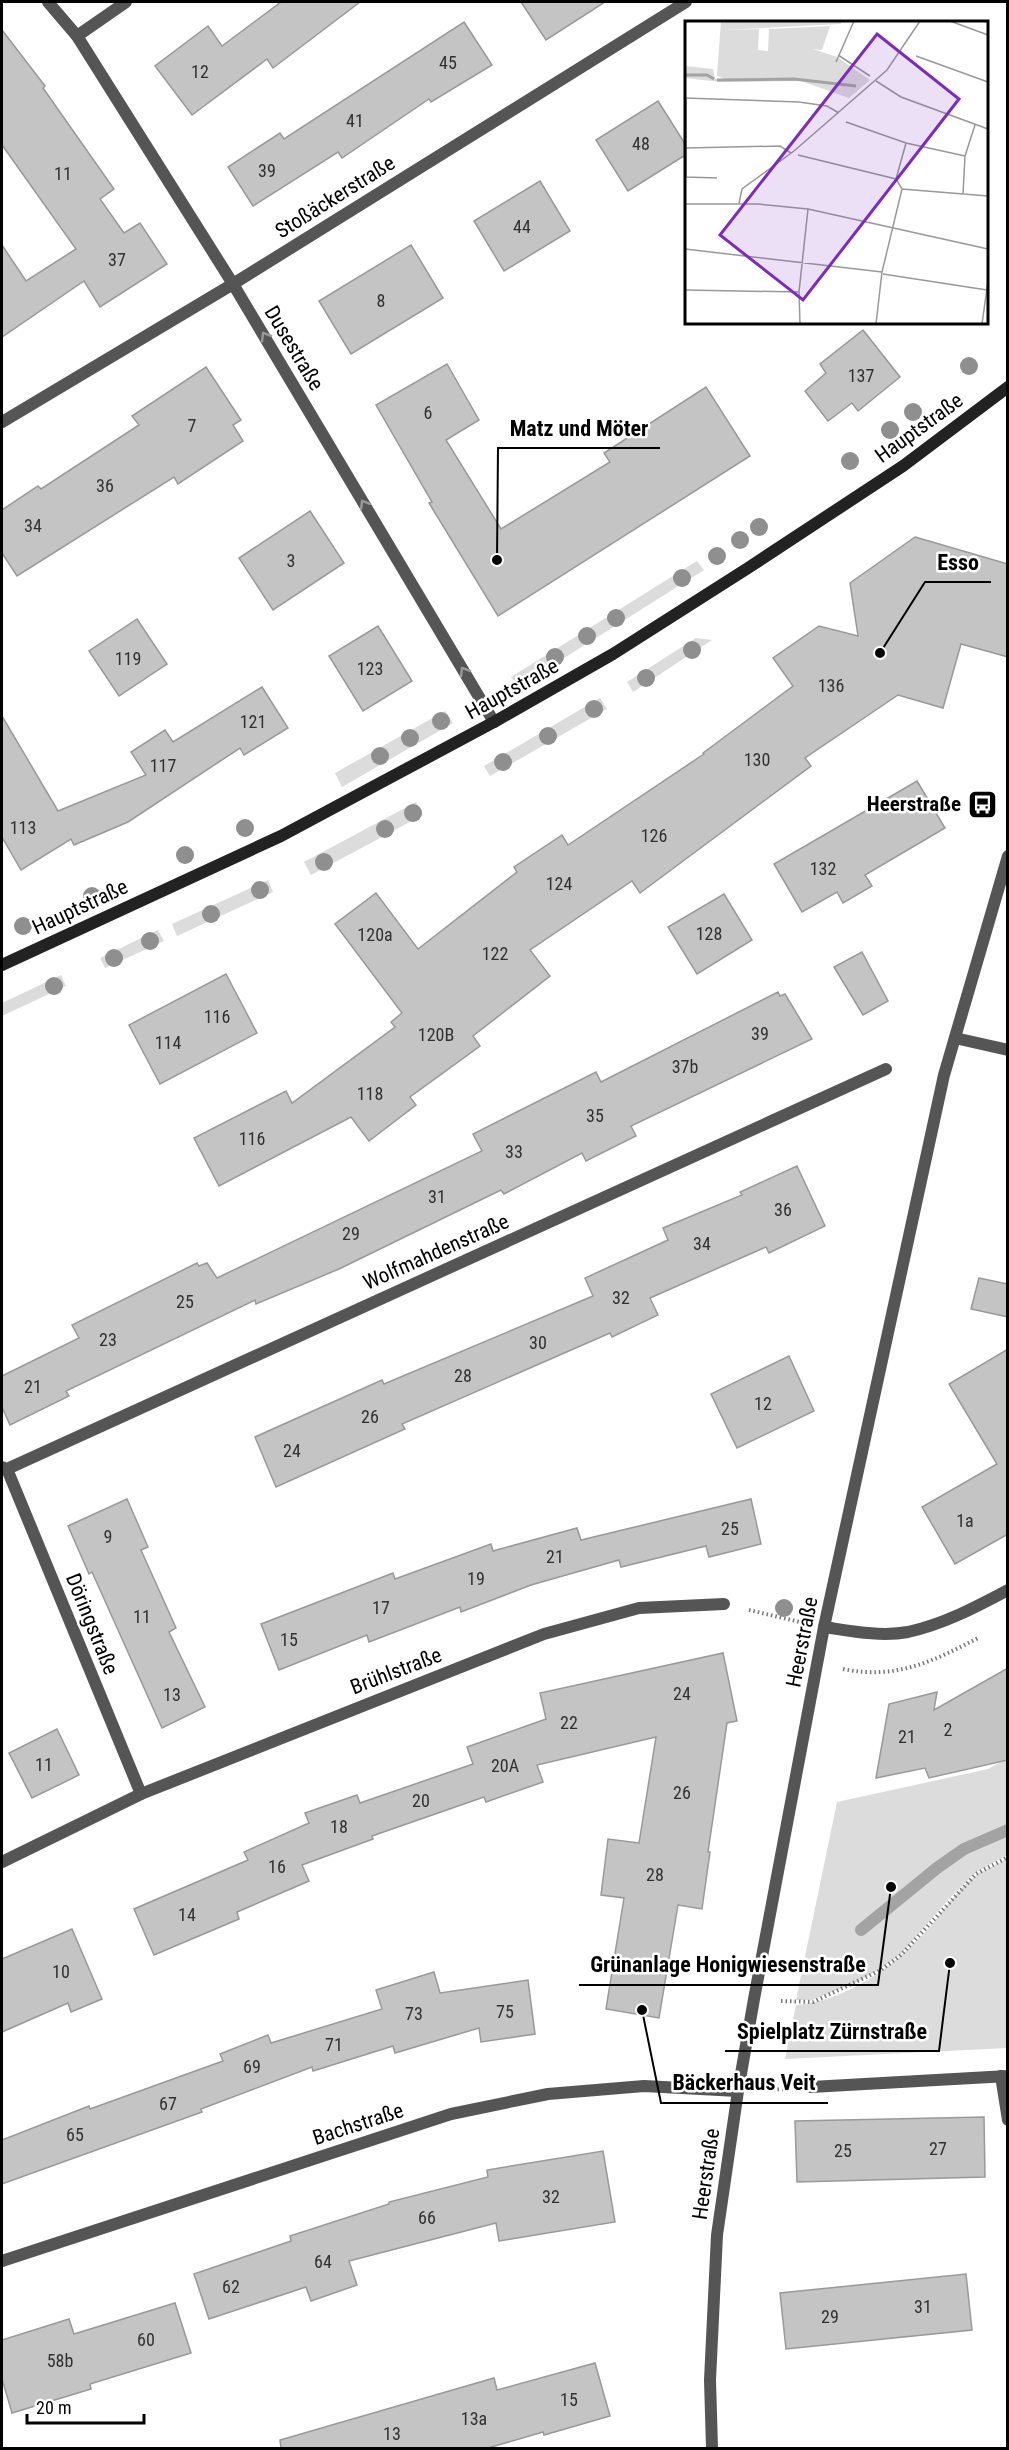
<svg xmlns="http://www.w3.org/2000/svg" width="1009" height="2450" viewBox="0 0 1009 2450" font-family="'Roboto Condensed',sans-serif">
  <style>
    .green { fill: #dcdcdc }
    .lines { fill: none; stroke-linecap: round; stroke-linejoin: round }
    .stream { stroke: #a3a3a3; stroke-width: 12 }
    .building { fill: #c4c4c4; stroke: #999; stroke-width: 1.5 }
    .path { stroke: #777; stroke-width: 4; stroke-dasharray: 1.5 3; stroke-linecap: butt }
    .service { stroke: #555; stroke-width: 12 }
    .minor { stroke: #555; stroke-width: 12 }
    .tertiary { stroke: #555; stroke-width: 12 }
    .secondary { stroke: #222; stroke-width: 12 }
    .tree { fill: #8f8f8f }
    .oneway { stroke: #999 }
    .labels { text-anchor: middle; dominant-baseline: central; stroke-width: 5; stroke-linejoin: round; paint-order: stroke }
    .number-label { font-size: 18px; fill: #313131 }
    .street-label { font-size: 21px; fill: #000; stroke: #fff }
    .poi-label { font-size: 21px; font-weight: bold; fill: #000; stroke: #fff; text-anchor: end }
    .inset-river { fill: none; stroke: #a3a3a3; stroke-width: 3 }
    .inset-road { fill: none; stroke: #999; stroke-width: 1.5 }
    .view { fill: #7b2cbf; fill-opacity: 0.15; stroke: #7b2cbf; stroke-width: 3 }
    .inset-edge { fill: none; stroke: #000; stroke-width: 3 }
    .leader { fill: none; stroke: #000; stroke-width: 2 }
    .callout-dot { fill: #000; stroke: #fff; stroke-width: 2 }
    .callout-label { font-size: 22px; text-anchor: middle; font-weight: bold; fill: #000; stroke: #fff; stroke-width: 5; stroke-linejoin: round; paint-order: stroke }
  </style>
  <rect width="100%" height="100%" fill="#fff"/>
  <g class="green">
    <path d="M 697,561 L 704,570 L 518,687 L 511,677 Z"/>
    <path d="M 696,638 L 712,640 L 633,692 L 627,682 Z"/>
    <path d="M 600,698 L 607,709 L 490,776 L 484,766 Z"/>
    <path d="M 445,711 L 453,723 L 342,787 L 335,773 Z"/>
    <path d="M 416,802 L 423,815 L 311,875 L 304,862 Z"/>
    <path d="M 268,880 L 273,892 L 177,936 L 172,924 Z"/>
    <path d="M 158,930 L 164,941 L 105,968 L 100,958 Z"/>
    <path d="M 61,975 L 66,986 L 2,1016 L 2,1003 Z"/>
    <path d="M 1007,1759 L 1007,1855 L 975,1873 L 948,1900 L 900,1955 L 883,1967 L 857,1982 L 812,2000 L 796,2000 L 837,1802 L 988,1769 Z"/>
    <path d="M 1007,1859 L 1007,2048 L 785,2059 L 796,2005 C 847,2001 896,1965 929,1928 C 943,1912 961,1885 979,1873 C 988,1868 998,1864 1007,1859 Z"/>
  </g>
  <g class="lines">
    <path class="stream" d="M 861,1930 L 937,1868 L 964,1849 L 1008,1830"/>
  </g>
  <g class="building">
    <path d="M 281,2 L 360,2 L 273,68 L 267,59 L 192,115 L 155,66 L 208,26 L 222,46 Z"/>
    <path d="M 521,2 L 605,2 L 546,40 Z"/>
    <path d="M 464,22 L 492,65 L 431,102 L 429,99 L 342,158 L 338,152 L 253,206 L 228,167 L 280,133 L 284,139 Z"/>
    <path d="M 2,30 L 45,86 L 43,88 L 114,189 L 100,199 L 124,233 L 140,223 L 167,264 L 100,307 L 84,281 L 2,337 L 2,245 L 26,281 L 76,249 L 2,145 Z"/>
    <path d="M 658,101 L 687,147 L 687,154 L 628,191 L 596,140 Z"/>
    <path d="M 540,181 L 570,231 L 504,271 L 474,221 Z"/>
    <path d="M 411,245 L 443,298 L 351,354 L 319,301 Z"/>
    <path d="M 863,330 L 900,377 L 858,411 L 852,403 L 828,421 L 805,391 L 826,373 L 820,364 Z"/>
    <path d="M 447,364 L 479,420 L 446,440 L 501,529 L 610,462 L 604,453 L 706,387 L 750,456 L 498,616 L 429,503 L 432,502 L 376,405 Z"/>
    <path d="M 206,367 L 241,420 L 233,425 L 243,441 L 178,484 L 174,477 L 17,576 L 2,553 L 2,510 L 38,486 L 41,489 L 139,425 L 132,416 Z"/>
    <path d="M 310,511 L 344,563 L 273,610 L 239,558 Z"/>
    <path d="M 915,537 L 1008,564 L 1008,657 L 961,644 L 943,708 L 898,695 L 805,758 L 811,766 L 640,893 L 632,881 L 530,950 L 550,976 L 473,1036 L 480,1046 L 410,1097 L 416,1105 L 369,1141 L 351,1117 L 219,1186 L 194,1138 L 286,1091 L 292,1103 L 395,1027 L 391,1022 L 402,1013 L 335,924 L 376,893 L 418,949 L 517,872 L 514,867 L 562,835 L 568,845 L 704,754 L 703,753 L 793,686 L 773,658 L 819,626 L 858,636 L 850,583 Z"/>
    <path d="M 137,619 L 167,664 L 119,696 L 89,651 Z"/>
    <path d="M 378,626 L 412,681 L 363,711 L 329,656 Z"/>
    <path d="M 262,687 L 288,728 L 244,755 L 240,748 L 128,822 L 74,845 L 71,839 L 21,870 L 2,837 L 2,716 L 58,811 L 146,775 L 131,752 L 165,730 L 173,742 Z"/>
    <path d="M 917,781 L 945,828 L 865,875 L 872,886 L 843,903 L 837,892 L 802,912 L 774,864 Z"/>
    <path d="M 724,894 L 752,940 L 697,974 L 668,927 Z"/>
    <path d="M 862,952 L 888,1001 L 863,1015 L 834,967 Z"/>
    <path d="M 226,974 L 257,1033 L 160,1084 L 129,1025 Z"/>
    <path d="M 778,992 L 780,996 L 785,994 L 812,1039 L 631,1126 L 636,1136 L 586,1161 L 582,1153 L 504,1194 L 501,1190 L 339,1269 L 256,1304 L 255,1300 L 66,1391 L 69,1396 L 10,1425 L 2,1407 L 2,1376 L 79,1338 L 72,1325 L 197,1263 L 199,1266 L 207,1263 L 217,1278 L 482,1151 L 473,1134 L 596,1072 L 601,1082 Z"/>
    <path d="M 797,1166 L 825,1226 L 769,1253 L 766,1247 L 650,1298 L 658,1315 L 612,1337 L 610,1333 L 402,1424 L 405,1429 L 276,1487 L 255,1437 L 382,1380 L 384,1384 L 593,1296 L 585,1278 L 668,1240 L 663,1228 L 742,1195 L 740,1192 Z"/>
    <path d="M 979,1278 L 1008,1284 L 1008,1317 L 971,1309 Z"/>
    <path d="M 1008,1349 L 1008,1534 L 955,1564 L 922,1507 L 997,1464 L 949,1384 Z"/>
    <path d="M 789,1356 L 814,1411 L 737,1448 L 711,1394 Z"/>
    <path d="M 127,1499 L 148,1547 L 141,1550 L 176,1628 L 169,1632 L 205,1707 L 162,1728 L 92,1572 L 89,1574 L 68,1526 Z"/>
    <path d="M 751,1499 L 761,1544 L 709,1557 L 706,1546 L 621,1567 L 619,1560 L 531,1585 L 461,1612 L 460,1607 L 369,1642 L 367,1635 L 279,1670 L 261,1624 L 393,1573 L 395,1579 L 491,1544 L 493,1551 L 577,1528 L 581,1540 Z"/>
    <path d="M 723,1653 L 737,1721 L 727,1723 L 708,1852 L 710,1852 L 702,1909 L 678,1905 L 659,2018 L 606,2009 L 624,1898 L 601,1895 L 608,1839 L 639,1843 L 656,1737 L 537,1765 L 543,1782 L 486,1802 L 484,1797 L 372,1836 L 373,1839 L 302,1865 L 309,1881 L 237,1912 L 239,1919 L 154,1955 L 134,1909 L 248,1860 L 244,1852 L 309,1823 L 305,1813 L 357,1795 L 360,1803 L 473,1764 L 467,1747 L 546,1719 L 540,1693 Z"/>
    <path d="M 1008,1668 L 1008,1760 L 929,1778 L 925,1768 L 876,1778 L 889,1704 L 937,1692 L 934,1710 Z"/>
    <path d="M 57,1729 L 79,1775 L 32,1798 L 9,1753 Z"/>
    <path d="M 72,1929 L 102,1999 L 71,2012 L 68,2003 L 2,2032 L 2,1959 Z"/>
    <path d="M 434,1972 L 440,1993 L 528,1980 L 535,2034 L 481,2042 L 479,2028 L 395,2053 L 393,2046 L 313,2071 L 312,2067 L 201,2109 L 202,2112 L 2,2184 L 2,2140 L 89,2106 L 90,2109 L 223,2061 L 220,2054 L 268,2035 L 271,2043 L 382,2009 L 376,1990 Z"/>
    <path d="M 984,2117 L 985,2177 L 797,2182 L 795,2121 Z"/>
    <path d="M 603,2151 L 615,2222 L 499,2241 L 496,2223 L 349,2261 L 357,2285 L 311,2301 L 306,2287 L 209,2319 L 194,2274 L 291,2241 L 290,2236 L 389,2204 L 389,2202 L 488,2177 L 487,2170 Z"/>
    <path d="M 966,2274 L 972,2330 L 786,2349 L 780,2293 Z"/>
    <path d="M 175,2303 L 191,2353 L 90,2384 L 91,2389 L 12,2413 L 2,2379 L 2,2340 L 69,2319 L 74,2334 Z"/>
    <path d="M 595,2363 L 610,2416 L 544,2435 L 543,2432 L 488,2448 L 281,2448 L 280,2440 L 494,2378 L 497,2390 Z"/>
  </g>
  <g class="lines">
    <g class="path">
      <path d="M 749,1610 L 800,1622"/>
      <path d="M 843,1669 C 896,1680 934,1661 980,1637"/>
      <path d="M 781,2001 L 813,2002 L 881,1970 L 901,1955 L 976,1874 L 1008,1857"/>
      <path d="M 764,2090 L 786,2089"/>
    </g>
    <path class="service" d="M 1001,2076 L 1008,2120"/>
    <g class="minor">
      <path d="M 48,2 L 77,36 L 233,284 L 494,722"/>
      <path d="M 77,36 L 126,2"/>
      <path d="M 2,422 L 233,284 L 686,2"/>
      <path d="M 955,1038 L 1008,1050"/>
      <path d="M 2,1467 L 7,1469 L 886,1069"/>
      <path d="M 7,1469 L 141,1794"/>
      <path d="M 824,1627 C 851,1631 881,1637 908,1632 C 944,1624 976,1607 1008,1590"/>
      <path d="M 2,1862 L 141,1794 L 544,1634 L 639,1608 L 724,1604"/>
      <path d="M 811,2087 L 1008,2076"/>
      <path d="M 2,2261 L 451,2114 L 548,2094 L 644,2086 L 738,2091"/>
    </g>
    <path class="tertiary" d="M 712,2448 L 710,2380 L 717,2235 L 738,2091 L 754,1999 L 824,1627 L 944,1075 L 1008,856"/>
    <path class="secondary" d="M 2,965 L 281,836 L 494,722 L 613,654 L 748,568 L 903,466 L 1008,387"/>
  </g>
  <g class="tree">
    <circle cx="969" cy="366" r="9"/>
    <circle cx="913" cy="412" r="9"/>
    <circle cx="890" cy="430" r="9"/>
    <circle cx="850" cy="461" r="9"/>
    <circle cx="759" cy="527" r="9"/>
    <circle cx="740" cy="540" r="9"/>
    <circle cx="717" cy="556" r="9"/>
    <circle cx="682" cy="578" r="9"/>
    <circle cx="616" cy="618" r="9"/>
    <circle cx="587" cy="636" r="9"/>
    <circle cx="692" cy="650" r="9"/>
    <circle cx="555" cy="657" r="9"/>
    <circle cx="646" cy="678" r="9"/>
    <circle cx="594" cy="709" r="9"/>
    <circle cx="441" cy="721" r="9"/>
    <circle cx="548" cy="736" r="9"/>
    <circle cx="410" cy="738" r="9"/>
    <circle cx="380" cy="756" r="9"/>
    <circle cx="503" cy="762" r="9"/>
    <circle cx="413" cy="813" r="9"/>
    <circle cx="245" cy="828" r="9"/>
    <circle cx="385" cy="829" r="9"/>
    <circle cx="185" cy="855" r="9"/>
    <circle cx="324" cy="862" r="9"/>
    <circle cx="260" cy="890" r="9"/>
    <circle cx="92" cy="896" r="9"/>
    <circle cx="211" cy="914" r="9"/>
    <circle cx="23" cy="926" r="9"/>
    <circle cx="150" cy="941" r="9"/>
    <circle cx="114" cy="958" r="9"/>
    <circle cx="54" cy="986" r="9"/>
    <circle cx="784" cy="1608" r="9"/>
  </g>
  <defs><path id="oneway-chevron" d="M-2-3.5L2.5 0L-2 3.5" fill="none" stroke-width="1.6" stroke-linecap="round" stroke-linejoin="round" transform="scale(1.5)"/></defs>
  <g class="oneway">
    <use href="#oneway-chevron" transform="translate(265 336) rotate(-121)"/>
    <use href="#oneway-chevron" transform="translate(364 504) rotate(-121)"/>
    <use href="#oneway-chevron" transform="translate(464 671) rotate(-121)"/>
  </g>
  <defs>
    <symbol id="bus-square" viewBox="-11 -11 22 22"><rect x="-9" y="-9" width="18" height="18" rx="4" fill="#000" stroke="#fff"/><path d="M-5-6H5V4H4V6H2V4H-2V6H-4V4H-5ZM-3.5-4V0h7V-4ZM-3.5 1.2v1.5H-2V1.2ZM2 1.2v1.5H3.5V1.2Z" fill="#fff"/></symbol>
  </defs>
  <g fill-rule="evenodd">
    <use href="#bus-square" x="966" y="788" width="33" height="33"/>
  </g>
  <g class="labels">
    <g class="number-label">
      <text x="448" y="62">45</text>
      <text x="200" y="71">12</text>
      <text x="355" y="120">41</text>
      <text x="641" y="143">48</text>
      <text x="267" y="170">39</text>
      <text x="63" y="173">11</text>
      <text x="522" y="226">44</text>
      <text x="117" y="259">37</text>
      <text x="381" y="300">8</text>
      <text x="861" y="375">137</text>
      <text x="428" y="412">6</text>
      <text x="192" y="425">7</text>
      <text x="105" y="485">36</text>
      <text x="33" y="525">34</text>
      <text x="291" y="560">3</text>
      <text x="128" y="658">119</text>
      <text x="370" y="668">123</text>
      <text x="831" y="685">136</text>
      <text x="253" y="721">121</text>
      <text x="757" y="759">130</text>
      <text x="163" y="765">117</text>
      <text x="23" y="827">113</text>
      <text x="654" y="835">126</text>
      <text x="823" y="868">132</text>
      <text x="559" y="883">124</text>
      <text x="709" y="933">128</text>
      <text x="375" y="934">120a</text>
      <text x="495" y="953">122</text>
      <text x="217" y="1016">116</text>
      <text x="760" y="1033">39</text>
      <text x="436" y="1034">120B</text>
      <text x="168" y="1042">114</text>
      <text x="685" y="1066">37b</text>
      <text x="370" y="1093">118</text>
      <text x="595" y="1115">35</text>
      <text x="252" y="1138">116</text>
      <text x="514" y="1151">33</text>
      <text x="437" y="1196">31</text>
      <text x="783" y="1209">36</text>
      <text x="351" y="1233">29</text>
      <text x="702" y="1243">34</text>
      <text x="621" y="1297">32</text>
      <text x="185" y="1301">25</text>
      <text x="108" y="1339">23</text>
      <text x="538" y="1342">30</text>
      <text x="463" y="1375">28</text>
      <text x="33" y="1386">21</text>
      <text x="763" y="1403">12</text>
      <text x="370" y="1416">26</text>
      <text x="292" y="1450">24</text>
      <text x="965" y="1520">1a</text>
      <text x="730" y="1528">25</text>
      <text x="108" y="1536">9</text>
      <text x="555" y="1556">21</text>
      <text x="476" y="1578">19</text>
      <text x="381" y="1607">17</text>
      <text x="142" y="1616">11</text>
      <text x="289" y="1639">15</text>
      <text x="682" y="1693">24</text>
      <text x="172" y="1694">13</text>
      <text x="569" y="1722">22</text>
      <text x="948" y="1729">2</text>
      <text x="907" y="1736">21</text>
      <text x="44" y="1764">11</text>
      <text x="505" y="1765">20A</text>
      <text x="682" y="1792">26</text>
      <text x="421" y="1800">20</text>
      <text x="339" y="1826">18</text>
      <text x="277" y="1866">16</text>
      <text x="655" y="1874">28</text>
      <text x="187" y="1914">14</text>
      <text x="61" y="1971">10</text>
      <text x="505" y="2011">75</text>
      <text x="414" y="2013">73</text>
      <text x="334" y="2044">71</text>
      <text x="252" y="2066">69</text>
      <text x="168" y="2103">67</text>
      <text x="75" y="2134">65</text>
      <text x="938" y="2148">27</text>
      <text x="843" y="2150">25</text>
      <text x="551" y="2196">32</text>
      <text x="427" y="2217">66</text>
      <text x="323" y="2261">64</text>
      <text x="231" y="2286">62</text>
      <text x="923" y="2306">31</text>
      <text x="830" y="2316">29</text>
      <text x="146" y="2339">60</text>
      <text x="60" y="2360">58b</text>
      <text x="569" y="2399">15</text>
      <text x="474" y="2418">13a</text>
      <text x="392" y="2433">13</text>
    </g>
    <g class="street-label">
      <text transform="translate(335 197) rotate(-32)">Stoßäckerstraße</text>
      <text transform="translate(294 348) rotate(59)">Dusestraße</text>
      <text transform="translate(919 428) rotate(-36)">Hauptstraße</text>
      <text transform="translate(512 689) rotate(-29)">Hauptstraße</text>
      <text transform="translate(80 907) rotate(-25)">Hauptstraße</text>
      <text transform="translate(436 1252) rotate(-24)">Wolfmahdenstraße</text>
      <text transform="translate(92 1624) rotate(68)">Döringstraße</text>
      <text transform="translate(802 1642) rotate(-79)">Heerstraße</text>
      <text transform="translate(396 1671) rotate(-21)">Brühlstraße</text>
      <text transform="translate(358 2124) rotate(-18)">Bachstraße</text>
      <text transform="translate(706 2174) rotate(-82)">Heerstraße</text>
    </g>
    <g class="poi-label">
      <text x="961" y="804">Heerstraße</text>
    </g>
  </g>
  <g transform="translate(685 21)">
    <rect width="303" height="303" fill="#fff"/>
    <path d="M 36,0 L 156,0 L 156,3 L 39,9 L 74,8 L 73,29 L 83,30 L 84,8 L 145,5 L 137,29 L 128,28 L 152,36 L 185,59 L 164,77 L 116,60 L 36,61 L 0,57 L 0,45 L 28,48 L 30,58 L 41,58 L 32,55 Z" fill="#dcdcdc"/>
    <path class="inset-river" d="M 0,54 L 22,54 L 29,58M 32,59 L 109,58 L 171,65"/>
    <path class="inset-road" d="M 265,0 L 303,14M 153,34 L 185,55M 231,35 L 303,61M 151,41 L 169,0M 191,60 L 216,76 L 303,108M 0,77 L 114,81 L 142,85 L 154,92M 1,77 L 1,156 L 32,157M 161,101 L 221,122 L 280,135M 0,127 L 95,125 L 106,132M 113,134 L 211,158 L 217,168 L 303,175M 211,158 L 221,122M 278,173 L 280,135 L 290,104M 54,182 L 57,168 L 109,130 L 202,49 L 235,0M 0,183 L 73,183 L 123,188 L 303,228M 0,228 L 197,251M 198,253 L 302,269M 0,269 L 114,271M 115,303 L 114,271 L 123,188M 116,303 L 155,303M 191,303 L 197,251 L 217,168M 297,303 L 303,260"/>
    <path class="view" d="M 192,13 L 274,78 L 118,279 L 35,214 Z"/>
    <rect width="303" height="303" class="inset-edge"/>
  </g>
  <path class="leader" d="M497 560L498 448H660M880 653L925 582H991M891 1887L878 1985H579M950 1963L939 2051H725M642 2010L661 2103H828"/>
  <g class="callout-dot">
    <circle cx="497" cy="560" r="6"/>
    <circle cx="880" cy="653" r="6"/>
    <circle cx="891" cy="1887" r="6"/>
    <circle cx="950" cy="1963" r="6"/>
    <circle cx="642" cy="2010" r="6"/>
  </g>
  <g class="callout-label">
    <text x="579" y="436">Matz und Möter</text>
    <text x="958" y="570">Esso</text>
    <text x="728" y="1972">Grünanlage Honigwiesenstraße</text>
    <text x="832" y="2039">Spielplatz Zürnstraße</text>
    <text x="744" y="2090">Bäckerhaus Veit</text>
  </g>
  <rect width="1009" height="2450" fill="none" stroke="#000000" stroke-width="6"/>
  <path d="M27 2414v9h117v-9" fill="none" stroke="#000000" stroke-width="3"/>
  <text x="36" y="2414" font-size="18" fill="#000000" stroke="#ffffff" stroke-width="4.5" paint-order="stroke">20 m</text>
</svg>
